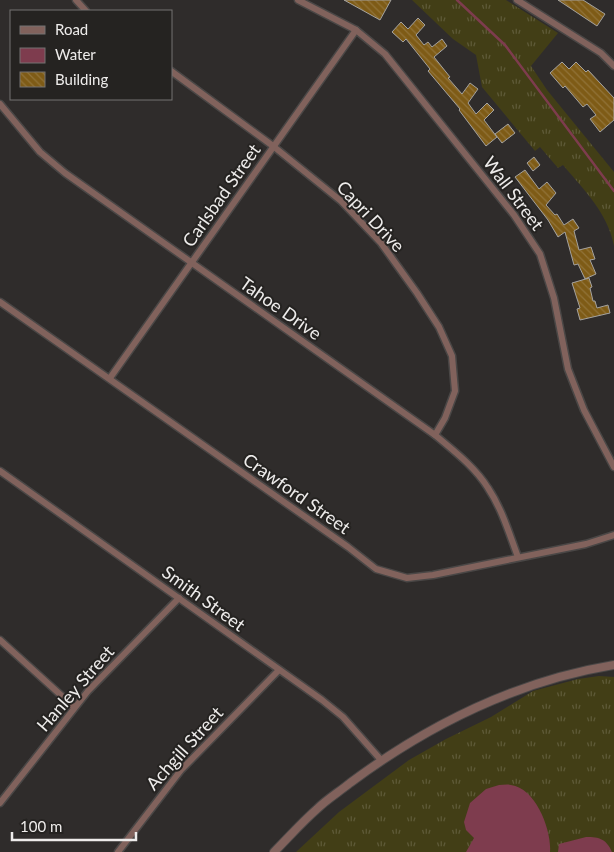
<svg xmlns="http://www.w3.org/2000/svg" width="614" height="852" viewBox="0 0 614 852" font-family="Lato,sans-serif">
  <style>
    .grass { fill: url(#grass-tufts) }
    .water { fill: #7e3c4e }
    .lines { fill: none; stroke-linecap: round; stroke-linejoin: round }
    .stream { stroke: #7e3c4e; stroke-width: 2.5 }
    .building { fill: url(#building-back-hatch); stroke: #a4a29f }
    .minor-casing { stroke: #4a4746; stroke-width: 9 }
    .tertiary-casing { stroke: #4a4746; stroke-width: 10 }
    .minor { stroke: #81625c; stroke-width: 6 }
    .tertiary { stroke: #81625c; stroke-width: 8 }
    .labels { text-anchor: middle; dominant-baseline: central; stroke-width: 4; stroke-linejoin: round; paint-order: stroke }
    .street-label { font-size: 18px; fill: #eeeceb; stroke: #252321 }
  </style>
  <defs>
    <pattern id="grass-tufts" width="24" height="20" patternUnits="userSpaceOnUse" patternTransform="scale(1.25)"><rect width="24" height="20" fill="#423e16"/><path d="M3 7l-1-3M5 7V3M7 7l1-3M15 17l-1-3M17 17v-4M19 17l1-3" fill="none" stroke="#5e5a38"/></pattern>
    <pattern id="building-back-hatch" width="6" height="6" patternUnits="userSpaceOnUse" patternTransform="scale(1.25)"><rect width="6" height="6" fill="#7e5b16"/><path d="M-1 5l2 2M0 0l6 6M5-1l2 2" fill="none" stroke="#917338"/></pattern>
  </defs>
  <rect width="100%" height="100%" fill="#2f2c2b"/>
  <g class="grass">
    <path d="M 412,0 L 506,0 L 558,33 L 531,66 L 547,90 L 614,172 L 614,246 C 608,213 584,190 563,165 L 558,168 L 540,147 L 535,151 L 482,87 L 476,55 L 453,39 Z"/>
    <path d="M 599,676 L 614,677 L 614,852 L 296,852 L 339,812 L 409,760 L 446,739 L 491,717 L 533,691 L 578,679 Z"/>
  </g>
  <g class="water">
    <path d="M 499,785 C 503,785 507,784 511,785 C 536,788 552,831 550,852 L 466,852 L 474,838 L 466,830 L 464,822 L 470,803 L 486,789 Z"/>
    <path d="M 586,837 C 600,837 606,839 612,852 L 558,852 L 559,844 Z"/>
  </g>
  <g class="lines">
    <path class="stream" d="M 457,0 L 505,45 L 614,191"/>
  </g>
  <g class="building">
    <path d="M 344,0 L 391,0 L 380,20 Z"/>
    <path d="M 558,0 L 583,0 L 605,14 L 597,26 Z"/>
    <path d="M 418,18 L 425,25 L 416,35 L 424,45 L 428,42 L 432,47 L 442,39 L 447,46 L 434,57 L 450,77 L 448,78 L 462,94 L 470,83 L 478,89 L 468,103 L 476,114 L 487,103 L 494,110 L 484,120 L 497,137 L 486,146 L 459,110 L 460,109 L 428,71 L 430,69 L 406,39 L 403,42 L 392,32 L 401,22 L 408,29 Z"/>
    <path d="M 562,62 L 569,69 L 576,62 L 586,72 L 588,70 L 614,98 L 614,120 L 600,132 L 590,119 L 596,115 L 587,104 L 583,107 L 565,86 L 563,88 L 550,73 Z"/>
    <path d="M 508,124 L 515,133 L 502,143 L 495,134 Z"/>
    <path d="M 534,157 L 540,165 L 533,171 L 527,163 Z"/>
    <path d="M 525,170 L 539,189 L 547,182 L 556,193 L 546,205 L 555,215 L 557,214 L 564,225 L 573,219 L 579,228 L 574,231 L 579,250 L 591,247 L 595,259 L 590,260 L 596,274 L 585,279 L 578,264 L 574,265 L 565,232 L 558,237 L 548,220 L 515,177 Z"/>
    <path d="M 589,278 L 592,287 L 590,288 L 593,301 L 595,301 L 597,308 L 608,305 L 610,313 L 580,320 L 577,309 L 580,308 L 572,283 Z"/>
  </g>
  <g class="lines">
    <defs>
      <g id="minor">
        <path d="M 76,0 L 86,11"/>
        <path d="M 298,0 L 356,30 L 385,54 L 514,215 L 540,254 L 554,298 L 568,369 L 584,410 L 614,467"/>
        <path d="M 517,0 L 601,53 L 614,66"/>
        <path d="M 171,71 L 273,146 L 341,201 L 381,243 L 417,293 L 439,327 L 452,356 L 455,391 L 445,418 L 435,435"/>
        <path d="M 0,104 L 40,152 L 65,173 L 435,435 C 454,451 475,467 488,488 C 502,509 509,533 518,557"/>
        <path d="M 0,302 L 348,547 L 376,569 L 407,578 L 433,575 L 586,544 L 614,535"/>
        <path d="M 110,378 L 356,30"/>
        <path d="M 0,471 L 322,700 L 343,717 L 381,760"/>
        <path d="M 0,640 L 74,707"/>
        <path d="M 0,803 L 88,691 L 179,598"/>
        <path d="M 118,852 L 181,770 L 279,670"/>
      </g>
      <path id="tertiary" d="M 274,852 C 288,838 302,822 317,809 C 327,799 339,792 350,783 C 428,725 517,681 614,665"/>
    </defs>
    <use href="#minor" class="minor-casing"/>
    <use href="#tertiary" class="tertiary-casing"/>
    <use href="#minor" class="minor"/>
    <use href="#tertiary" class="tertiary"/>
  </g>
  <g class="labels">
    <g class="street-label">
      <text transform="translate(514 193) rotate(53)">Wall Street</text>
      <text transform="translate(221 195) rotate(-55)">Carlsbad Street</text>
      <text transform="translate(371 216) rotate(47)">Capri Drive</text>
      <text transform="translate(281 308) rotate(35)">Tahoe Drive</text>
      <text transform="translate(297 493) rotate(35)">Crawford Street</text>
      <text transform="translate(204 598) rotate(36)">Smith Street</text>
      <text transform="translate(75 688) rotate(-49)">Hanley Street</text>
      <text transform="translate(184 748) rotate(-48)">Achgill Street</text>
    </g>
  </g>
  <rect x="10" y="10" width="162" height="90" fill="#252321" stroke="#757372"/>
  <rect x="20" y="26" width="25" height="8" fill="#81625c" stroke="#757372"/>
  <text x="55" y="35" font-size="15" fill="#eeeceb">Road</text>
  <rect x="20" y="48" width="25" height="15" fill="#7e3c4e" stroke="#757372"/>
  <text x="55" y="60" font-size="15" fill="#eeeceb">Water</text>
  <rect x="20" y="72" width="25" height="15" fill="url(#building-back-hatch)" stroke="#757372"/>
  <text x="55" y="85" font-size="15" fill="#eeeceb">Building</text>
  <path d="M12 832v8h124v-8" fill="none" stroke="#eeeceb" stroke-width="2.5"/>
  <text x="20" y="832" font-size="15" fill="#eeeceb" stroke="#252321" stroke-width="4" paint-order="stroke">100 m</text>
</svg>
